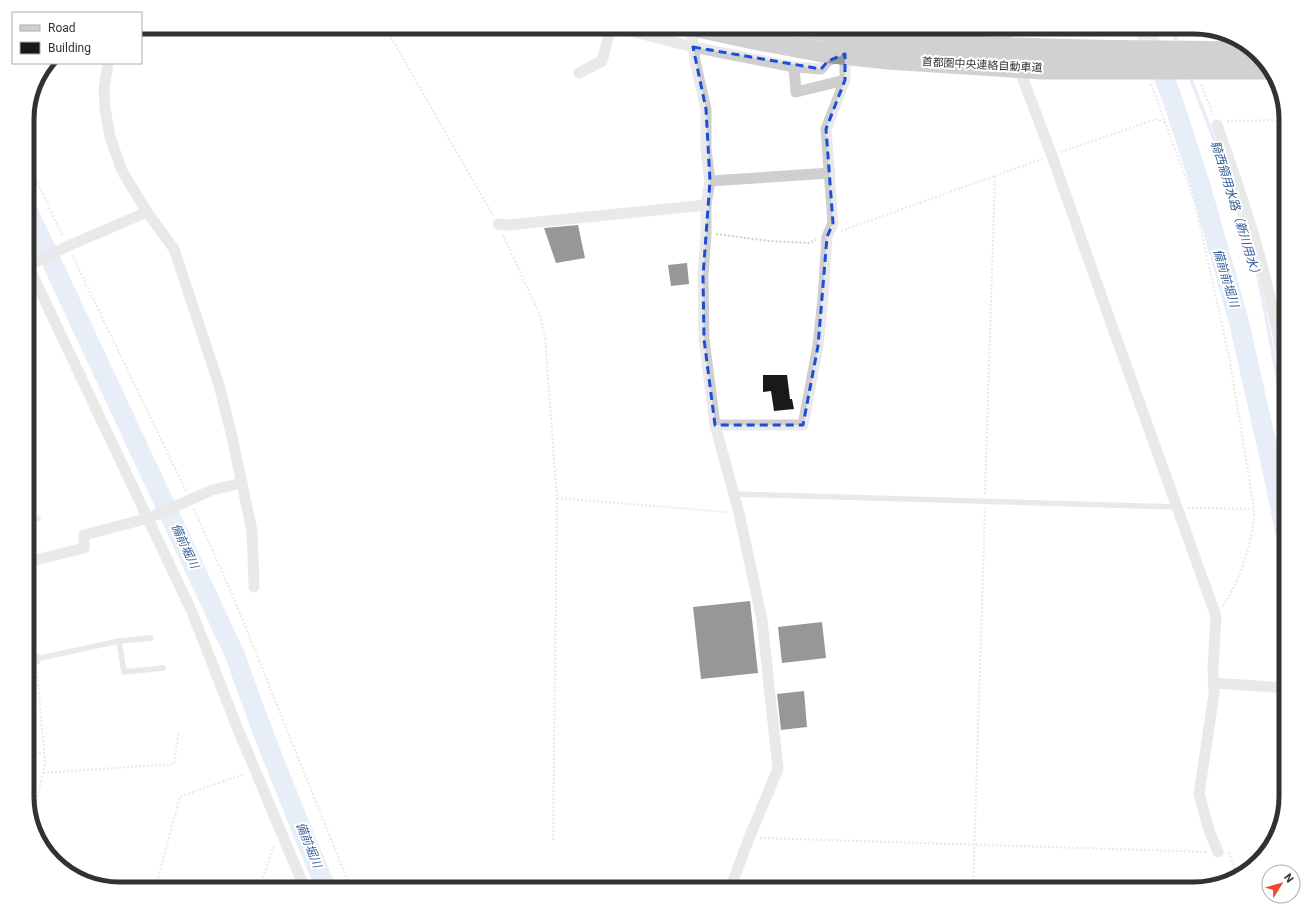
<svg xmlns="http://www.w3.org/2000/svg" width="1313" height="916" viewBox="0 0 1313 916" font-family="Roboto,'Noto Sans JP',sans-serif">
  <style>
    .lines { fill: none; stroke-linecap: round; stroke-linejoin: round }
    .stream { stroke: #cbd9ef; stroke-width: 3.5 }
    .river { stroke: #cbd9ef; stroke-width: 20 }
    .building { fill: #191919 }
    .path { stroke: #cfcfcf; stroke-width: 2; stroke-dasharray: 2 2; stroke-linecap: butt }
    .lane { stroke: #cfcfcf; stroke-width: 5.5 }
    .street { stroke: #cfcfcf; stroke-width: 11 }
    .highway-bridge { stroke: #999; stroke-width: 21 }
    .marked { fill: none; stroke: #1d4ed8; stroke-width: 3; stroke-dasharray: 8 5; stroke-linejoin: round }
    .labels { text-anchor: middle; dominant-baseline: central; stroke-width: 4; stroke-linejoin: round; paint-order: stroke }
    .street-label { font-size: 11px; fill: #323232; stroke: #fff }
    .water-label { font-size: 12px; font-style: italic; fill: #395f9a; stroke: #fff }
    .rim { fill: none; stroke: #323232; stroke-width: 5 }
  </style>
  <rect width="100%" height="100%" fill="#fff"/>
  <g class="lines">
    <g class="stream">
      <path d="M 1171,27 L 1178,45"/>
      <path d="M 1190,77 L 1213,136 L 1256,264 L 1286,423"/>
    </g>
    <g class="river">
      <path d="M 1144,27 L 1172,98 L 1200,184 L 1238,318 L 1270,459 L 1286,536"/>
      <path d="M 27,209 L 235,655 C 251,701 268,747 287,793 C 300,825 312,857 327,889"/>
    </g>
  </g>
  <g class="building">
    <path d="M 578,225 L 585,258 L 556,263 L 544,228 Z"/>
    <path d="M 687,263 L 689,284 L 671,286 L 668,265 Z"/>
    <path d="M 763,375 L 787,375 L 790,399 L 792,399 L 794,409 L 774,411 L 771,391 L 763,392 Z"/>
    <path d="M 750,601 L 758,673 L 701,679 L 693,607 Z"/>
    <path d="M 822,622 L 826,658 L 782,663 L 778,627 Z"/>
    <path d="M 804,691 L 807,727 L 781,730 L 777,694 Z"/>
  </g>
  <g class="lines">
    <g class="path">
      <path d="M 385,27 L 493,215"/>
      <path d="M 1129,27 L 1132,35"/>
      <path d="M 1180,27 L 1184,36"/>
      <path d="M 1110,34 L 1127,27"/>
      <path d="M 1151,84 L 1195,203 L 1230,361 L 1254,509 C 1254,540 1240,580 1223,606"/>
      <path d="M 1201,84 L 1213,115"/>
      <path d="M 1227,121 L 1286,120"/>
      <path d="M 1061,152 L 1156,119 L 1166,123"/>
      <path d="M 27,161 L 63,237"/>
      <path d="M 841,231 L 1042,159"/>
      <path d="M 716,234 L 769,241 L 808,243 L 816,240"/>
      <path d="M 503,235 L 540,315 L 545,339 L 557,498 L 553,841"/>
      <path d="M 72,255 L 186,491"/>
      <path d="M 985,494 L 995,176"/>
      <path d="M 557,498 L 727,512"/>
      <path d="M 1188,508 L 1253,509"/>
      <path d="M 194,509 L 235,601 L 351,889"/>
      <path d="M 27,753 L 44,753"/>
      <path d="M 43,773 L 174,764 L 179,732"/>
      <path d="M 34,825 L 35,809 L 45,763 L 37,669"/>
      <path d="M 760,838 L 1208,852"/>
      <path d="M 1229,852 L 1237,877"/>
      <path d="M 155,889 L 180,797 L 201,789 L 245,774"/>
      <path d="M 259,889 L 274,845"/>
      <path d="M 973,889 L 985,508"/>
    </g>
    <g class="lane">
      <path d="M 27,389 L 33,384"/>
      <path d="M 27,449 L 28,447"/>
      <path d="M 734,494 L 1176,507"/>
      <path d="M 27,521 L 38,518"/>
      <path d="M 119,641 L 124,672 L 163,668"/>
      <path d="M 36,659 L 119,641 L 151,638"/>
    </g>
    <g class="street">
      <path d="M 615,27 L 693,47 L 794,67"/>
      <path d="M 691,27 L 695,61 L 706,109 L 706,149 L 710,181 L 706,205 L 706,233 L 703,276 L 704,339 L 715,425 L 739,513 L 762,620 L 778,769 L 749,838 L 730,889"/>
      <path d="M 1004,27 L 1012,50"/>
      <path d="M 838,56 L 828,61 L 821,69 L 794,67 L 796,92 L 845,80"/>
      <path d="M 1018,66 L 1052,156 L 1111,323 L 1216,616 L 1213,667 L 1214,694 L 1199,794 L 1209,830 L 1218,852"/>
      <path d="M 579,73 L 602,61 L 611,27"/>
      <path d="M 1217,125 C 1234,172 1250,219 1263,268 C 1272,303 1278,339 1286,375"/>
      <path d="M 710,181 L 830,173"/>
      <path d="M 147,212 L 174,249 L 219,385 L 232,437 L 252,531 L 254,587"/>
      <path d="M 498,224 L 508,225 L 706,205"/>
      <path d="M 27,263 L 192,612 L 237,727 L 305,889"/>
      <path d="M 27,266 L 68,246 L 147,212 L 122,171 L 110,137 L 105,108 L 104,89 L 108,63"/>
      <path d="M 715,425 L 803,425 L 818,346 L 823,298 L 827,237 L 833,223 L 826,129 L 845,80 L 845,50"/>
      <path d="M 27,562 L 84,548 L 84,535 L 149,518 L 212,490 L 242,483"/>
      <path d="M 27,661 L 36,659"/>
      <path d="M 1213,683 L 1286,688"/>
    </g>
    <g class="highway-bridge">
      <path d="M 698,27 L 753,39 L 823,52 L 888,59 L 1042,69 L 1269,69"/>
      <path d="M 800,27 C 950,53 1102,50 1254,52"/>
    </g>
  </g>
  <path d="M0 0H1313V916H0ZM 693,47 L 821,69 L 828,61 L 845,54 L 845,80 L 826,129 L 833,223 L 827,237 L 818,346 L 803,425 L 715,425 L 704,339 L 703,276 L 710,181 L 706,109 Z" fill="#fff" fill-opacity=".55" fill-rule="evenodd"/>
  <path class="marked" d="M 693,47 L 821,69 L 828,61 L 845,54 L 845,80 L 826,129 L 833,223 L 827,237 L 818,346 L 803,425 L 715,425 L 704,339 L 703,276 L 710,181 L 706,109 Z"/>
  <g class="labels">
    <g class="street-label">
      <text transform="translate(982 65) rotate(3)">首都圏中央連絡自動車道</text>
    </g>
    <g class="water-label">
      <text transform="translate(1236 210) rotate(73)">騎西領用水路（新川用水）</text>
      <text transform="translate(1226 278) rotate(73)">備前前堀川</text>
      <text transform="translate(185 546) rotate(65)">備前堀川</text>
      <text transform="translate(309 845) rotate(68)">備前堀川</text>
    </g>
  </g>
  <path d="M0 0H1313V916H0ZM119 34H1194A85 85 0 0 1 1279 119V797A85 85 0 0 1 1194 882H119A85 85 0 0 1 34 797V119A85 85 0 0 1 119 34Z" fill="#fff" fill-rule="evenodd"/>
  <path class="rim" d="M119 34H1194A85 85 0 0 1 1279 119V797A85 85 0 0 1 1194 882H119A85 85 0 0 1 34 797V119A85 85 0 0 1 119 34Z"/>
  <rect x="12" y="12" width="130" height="52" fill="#ffffff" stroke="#adadad"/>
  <rect x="20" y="25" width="20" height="6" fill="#cfcfcf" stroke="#adadad"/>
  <text x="48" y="32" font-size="12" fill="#323232">Road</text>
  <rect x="20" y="42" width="20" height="12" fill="#191919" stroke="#adadad"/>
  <text x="48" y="52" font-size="12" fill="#323232">Building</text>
  <g transform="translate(1281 884) rotate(53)"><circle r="19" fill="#ffffff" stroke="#adadad"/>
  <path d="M0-3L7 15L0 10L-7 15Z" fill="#f04a2c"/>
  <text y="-6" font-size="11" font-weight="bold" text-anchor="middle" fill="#323232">N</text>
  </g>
</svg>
